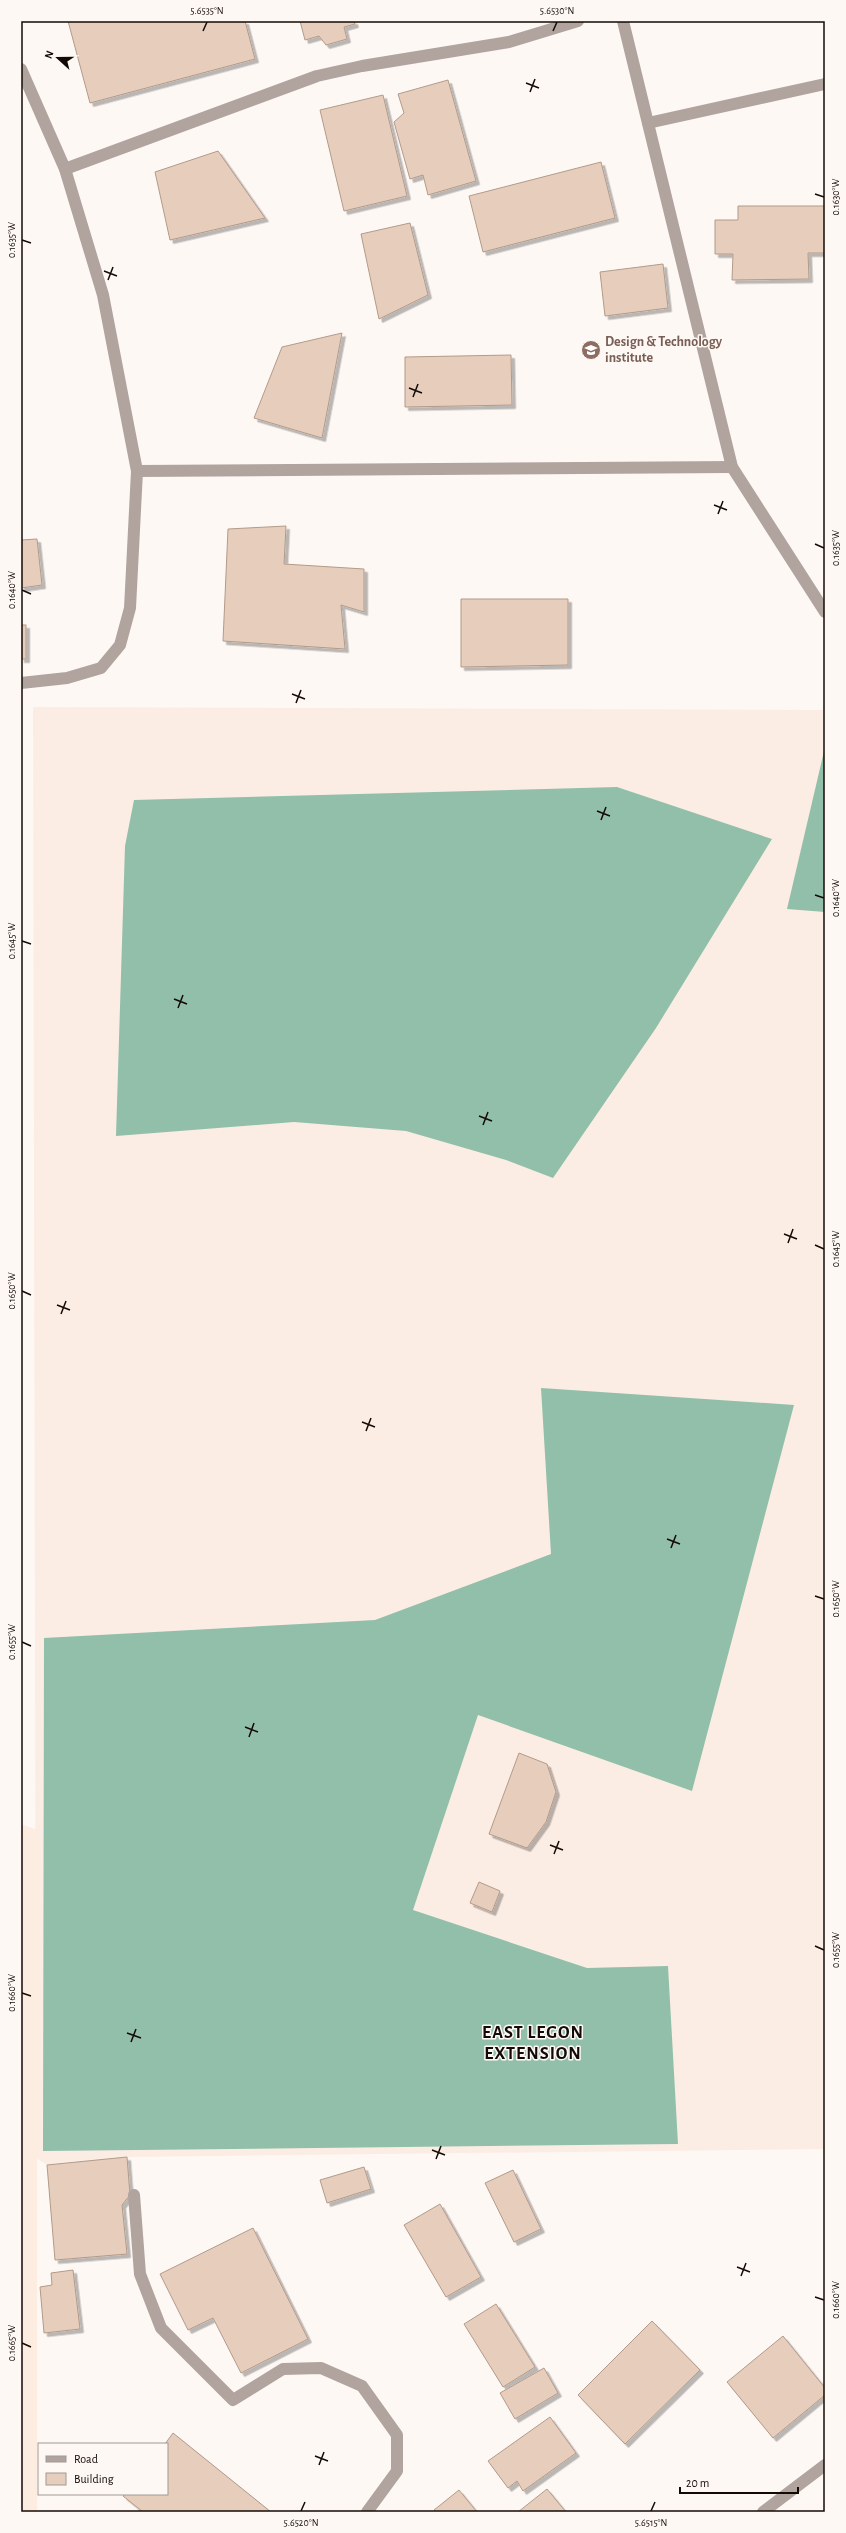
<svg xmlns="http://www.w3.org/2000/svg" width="846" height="2533" viewBox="0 0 846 2533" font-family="'Alegreya Sans',sans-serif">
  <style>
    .built { fill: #fbede4 }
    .education { fill: #fdece0 }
    .forest { fill: #92bfa9 }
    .building { fill: #e7cdbb; stroke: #b39a89; filter: url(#shadow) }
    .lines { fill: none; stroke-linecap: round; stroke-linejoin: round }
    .service { stroke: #b1a49e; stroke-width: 12 }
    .minor { stroke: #b1a49e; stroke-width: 12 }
    .ticks { fill: none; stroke: #130a05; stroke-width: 1.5 }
    .labels { text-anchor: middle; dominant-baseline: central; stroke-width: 3; stroke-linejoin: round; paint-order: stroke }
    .education-label { font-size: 14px; font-weight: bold; fill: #785e54; stroke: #fef8f5; text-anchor: start }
    .district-label { font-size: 18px; font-weight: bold; letter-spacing: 1px; fill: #130a05; stroke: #fef8f5 }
    .neatline { fill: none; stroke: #130a05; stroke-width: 1.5 }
    .ticks-label { font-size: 10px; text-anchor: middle; fill: #130a05 }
  </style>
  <defs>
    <filter id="shadow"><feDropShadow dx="3.5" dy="3.5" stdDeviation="0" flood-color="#0004"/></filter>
  </defs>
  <rect width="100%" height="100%" fill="#fef8f5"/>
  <path class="built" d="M 33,707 L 825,710 L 825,2149 L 127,2157 L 47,2165 L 36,2158 Z"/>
  <path class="education" d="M 21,1824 L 37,1830 L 37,2512 L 21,2512 Z"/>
  <g class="forest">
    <path d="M 825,747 L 825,912 L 787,909 Z"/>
    <path d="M 617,787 L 772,839 L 656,1028 L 553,1178 L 506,1160 L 406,1131 L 294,1122 L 116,1136 L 125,846 L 134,800 Z"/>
    <path d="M 541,1388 L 794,1405 L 692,1791 L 478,1715 L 413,1910 L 587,1968 L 668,1966 L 678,2144 L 43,2151 L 44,1638 L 375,1620 L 551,1554 Z"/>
  </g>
  <g class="building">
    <path d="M 68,21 L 245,21 L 255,59 L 90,103 Z"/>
    <path d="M 300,21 L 354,21 L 355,24 L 344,27 L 347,39 L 326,45 L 319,36 L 305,40 Z"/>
    <path d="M 448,80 L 476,181 L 428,195 L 423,175 L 410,179 L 394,122 L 404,113 L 398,94 Z"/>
    <path d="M 383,95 L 407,196 L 344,211 L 320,110 Z"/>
    <path d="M 218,151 L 265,218 L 170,240 L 155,172 Z"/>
    <path d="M 601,162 L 615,218 L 483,252 L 469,196 Z"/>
    <path d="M 738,206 L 825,206 L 825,253 L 808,253 L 809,279 L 732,280 L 733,254 L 715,254 L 715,220 L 738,220 Z"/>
    <path d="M 410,223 L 428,295 L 379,319 L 361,234 Z"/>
    <path d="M 663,264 L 668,308 L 605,316 L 600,272 Z"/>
    <path d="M 342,333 L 322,438 L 254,418 L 282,347 Z"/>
    <path d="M 511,355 L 512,405 L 405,407 L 405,357 Z"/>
    <path d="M 286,526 L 284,564 L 364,569 L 364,612 L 341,605 L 345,649 L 223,641 L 228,529 Z"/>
    <path d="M 37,539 L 42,585 L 21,588 L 21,540 Z"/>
    <path d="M 461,599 L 568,599 L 568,665 L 461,667 Z"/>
    <rect x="21" y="625" width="5" height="34"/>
    <path d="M 519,1753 L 547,1764 L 556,1792 L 546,1822 L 527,1848 L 489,1834 Z"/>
    <path d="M 479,1882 L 500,1891 L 492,1912 L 470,1903 Z"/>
    <path d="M 127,2157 L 130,2195 L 122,2205 L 127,2254 L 55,2260 L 47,2165 Z"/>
    <path d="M 364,2167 L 371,2189 L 327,2203 L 320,2180 Z"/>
    <path d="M 513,2170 L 541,2229 L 514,2242 L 485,2183 Z"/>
    <path d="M 440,2204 L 481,2277 L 446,2297 L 404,2225 Z"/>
    <path d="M 253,2228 L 308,2339 L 241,2373 L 213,2318 L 188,2330 L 160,2274 Z"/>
    <path d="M 73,2270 L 80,2329 L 44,2333 L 40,2287 L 52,2285 L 51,2273 Z"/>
    <path d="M 496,2304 L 535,2367 L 503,2387 L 464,2324 Z"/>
    <path d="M 652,2321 L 700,2370 L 625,2444 L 578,2395 Z"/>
    <path d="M 783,2336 L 825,2388 L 825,2395 L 773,2438 L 727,2382 Z"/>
    <path d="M 544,2368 L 558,2393 L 515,2419 L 500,2393 Z"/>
    <path d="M 550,2417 L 576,2453 L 523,2491 L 517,2481 L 508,2488 L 488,2461 Z"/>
    <path d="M 173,2433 L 271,2512 L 143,2512 L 123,2496 L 125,2494 L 167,2494 L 167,2444 L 165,2444 Z"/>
    <path d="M 547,2489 L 566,2512 L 518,2512 Z"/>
    <path d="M 459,2490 L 477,2512 L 436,2512 L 434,2510 Z"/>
  </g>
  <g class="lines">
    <path class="service" d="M 65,169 L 317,76 L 362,66 L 509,42 L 578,21"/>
    <g class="minor">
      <path d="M 623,21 L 732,467 L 825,612"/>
      <path d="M 21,69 L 65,169 L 103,295 L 137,471 L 130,608 L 120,645 L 101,668 L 67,678 L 21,683"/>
      <path d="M 648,123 L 825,84"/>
      <path d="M 137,471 L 732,467"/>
      <path d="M 134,2195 L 140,2274 L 161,2328 L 233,2400 L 283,2369 L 321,2368 L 362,2386 L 397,2435 L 397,2471 L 367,2512"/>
      <path d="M 763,2512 L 825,2465"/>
    </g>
  </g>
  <path class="ticks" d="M 203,31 L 207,22M 553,31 L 557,22M 526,83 L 539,88M 530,92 L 535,79M 815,194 L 824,197M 22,240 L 31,243M 104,271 L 117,276M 108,280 L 113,267M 409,388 L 422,393M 413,397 L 418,384M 714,505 L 727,510M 718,514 L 723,501M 815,544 L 824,548M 22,590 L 31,594M 292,694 L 305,699M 296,703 L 301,690M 597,811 L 610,816M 601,820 L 606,807M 815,895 L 824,898M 22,941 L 31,944M 174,999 L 187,1004M 178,1008 L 183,995M 479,1116 L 492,1121M 483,1125 L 488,1112M 784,1234 L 797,1239M 788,1243 L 793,1229M 815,1245 L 824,1249M 22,1291 L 31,1295M 57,1305 L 70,1310M 61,1314 L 66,1301M 362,1422 L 375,1427M 366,1431 L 371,1418M 667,1539 L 680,1544M 671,1548 L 676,1535M 815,1596 L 824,1599M 22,1642 L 31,1646M 245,1727 L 258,1732M 249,1737 L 254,1723M 550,1845 L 563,1850M 554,1854 L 559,1841M 815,1946 L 824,1950M 22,1993 L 31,1996M 127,2033 L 141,2038M 131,2042 L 136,2029M 432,2150 L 445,2155M 436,2159 L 441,2146M 737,2267 L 750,2272M 741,2276 L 746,2263M 815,2297 L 824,2300M 22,2343 L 31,2347M 315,2456 L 328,2461M 319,2465 L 324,2452M 301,2511 L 305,2502M 651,2511 L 655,2502"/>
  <defs>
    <symbol id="school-disc" viewBox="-11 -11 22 22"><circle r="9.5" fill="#8d6e63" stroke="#fef8f5"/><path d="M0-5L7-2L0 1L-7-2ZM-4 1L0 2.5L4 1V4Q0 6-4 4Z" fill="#fff"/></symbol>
  </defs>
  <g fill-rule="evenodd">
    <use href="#school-disc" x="580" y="339" width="22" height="22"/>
  </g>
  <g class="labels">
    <g class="education-label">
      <text x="605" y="342">Design &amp; Technology<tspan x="605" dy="16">institute</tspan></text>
    </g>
    <g class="district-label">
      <text x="533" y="2033">EAST LEGON<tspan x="533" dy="21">EXTENSION</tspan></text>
    </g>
  </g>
  <rect width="846" height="2533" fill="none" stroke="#fef8f5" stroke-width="44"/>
  <rect x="38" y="2443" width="130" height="52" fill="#fef8f5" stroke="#a09995"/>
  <rect x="46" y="2456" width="20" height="6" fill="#b1a49e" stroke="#a09995"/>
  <text x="74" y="2463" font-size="12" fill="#130a05">Road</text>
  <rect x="46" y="2473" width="20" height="12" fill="#e7cdbb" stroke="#a09995"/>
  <text x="74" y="2483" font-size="12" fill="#130a05">Building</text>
  <g transform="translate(58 58) rotate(291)" stroke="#fef8f5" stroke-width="3" paint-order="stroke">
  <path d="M0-3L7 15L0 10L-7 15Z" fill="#130a05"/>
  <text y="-6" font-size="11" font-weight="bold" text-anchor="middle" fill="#130a05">N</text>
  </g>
  <path d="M680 2487v6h118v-6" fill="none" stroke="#130a05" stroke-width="2"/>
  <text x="686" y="2487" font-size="12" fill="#130a05" stroke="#fef8f5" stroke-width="3" paint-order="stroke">20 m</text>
  <rect x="22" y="22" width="802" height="2489" class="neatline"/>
  <g class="ticks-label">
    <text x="207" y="14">5.6535°N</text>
    <text x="557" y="14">5.6530°N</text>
    <text transform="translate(835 197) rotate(-90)" y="4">0.1630°W</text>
    <text transform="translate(11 240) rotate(-90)" y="4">0.1635°W</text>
    <text transform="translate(835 548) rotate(-90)" y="4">0.1635°W</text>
    <text transform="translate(11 590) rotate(-90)" y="4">0.1640°W</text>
    <text transform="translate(835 898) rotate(-90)" y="4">0.1640°W</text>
    <text transform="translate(11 941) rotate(-90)" y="4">0.1645°W</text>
    <text transform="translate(835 1249) rotate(-90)" y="4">0.1645°W</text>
    <text transform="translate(11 1291) rotate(-90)" y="4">0.1650°W</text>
    <text transform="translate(835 1599) rotate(-90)" y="4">0.1650°W</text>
    <text transform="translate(11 1642) rotate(-90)" y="4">0.1655°W</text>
    <text transform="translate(835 1950) rotate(-90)" y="4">0.1655°W</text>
    <text transform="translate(11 1993) rotate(-90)" y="4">0.1660°W</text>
    <text transform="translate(835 2300) rotate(-90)" y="4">0.1660°W</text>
    <text transform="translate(11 2343) rotate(-90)" y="4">0.1665°W</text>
    <text x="301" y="2526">5.6520°N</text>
    <text x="651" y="2526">5.6515°N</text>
  </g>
</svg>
